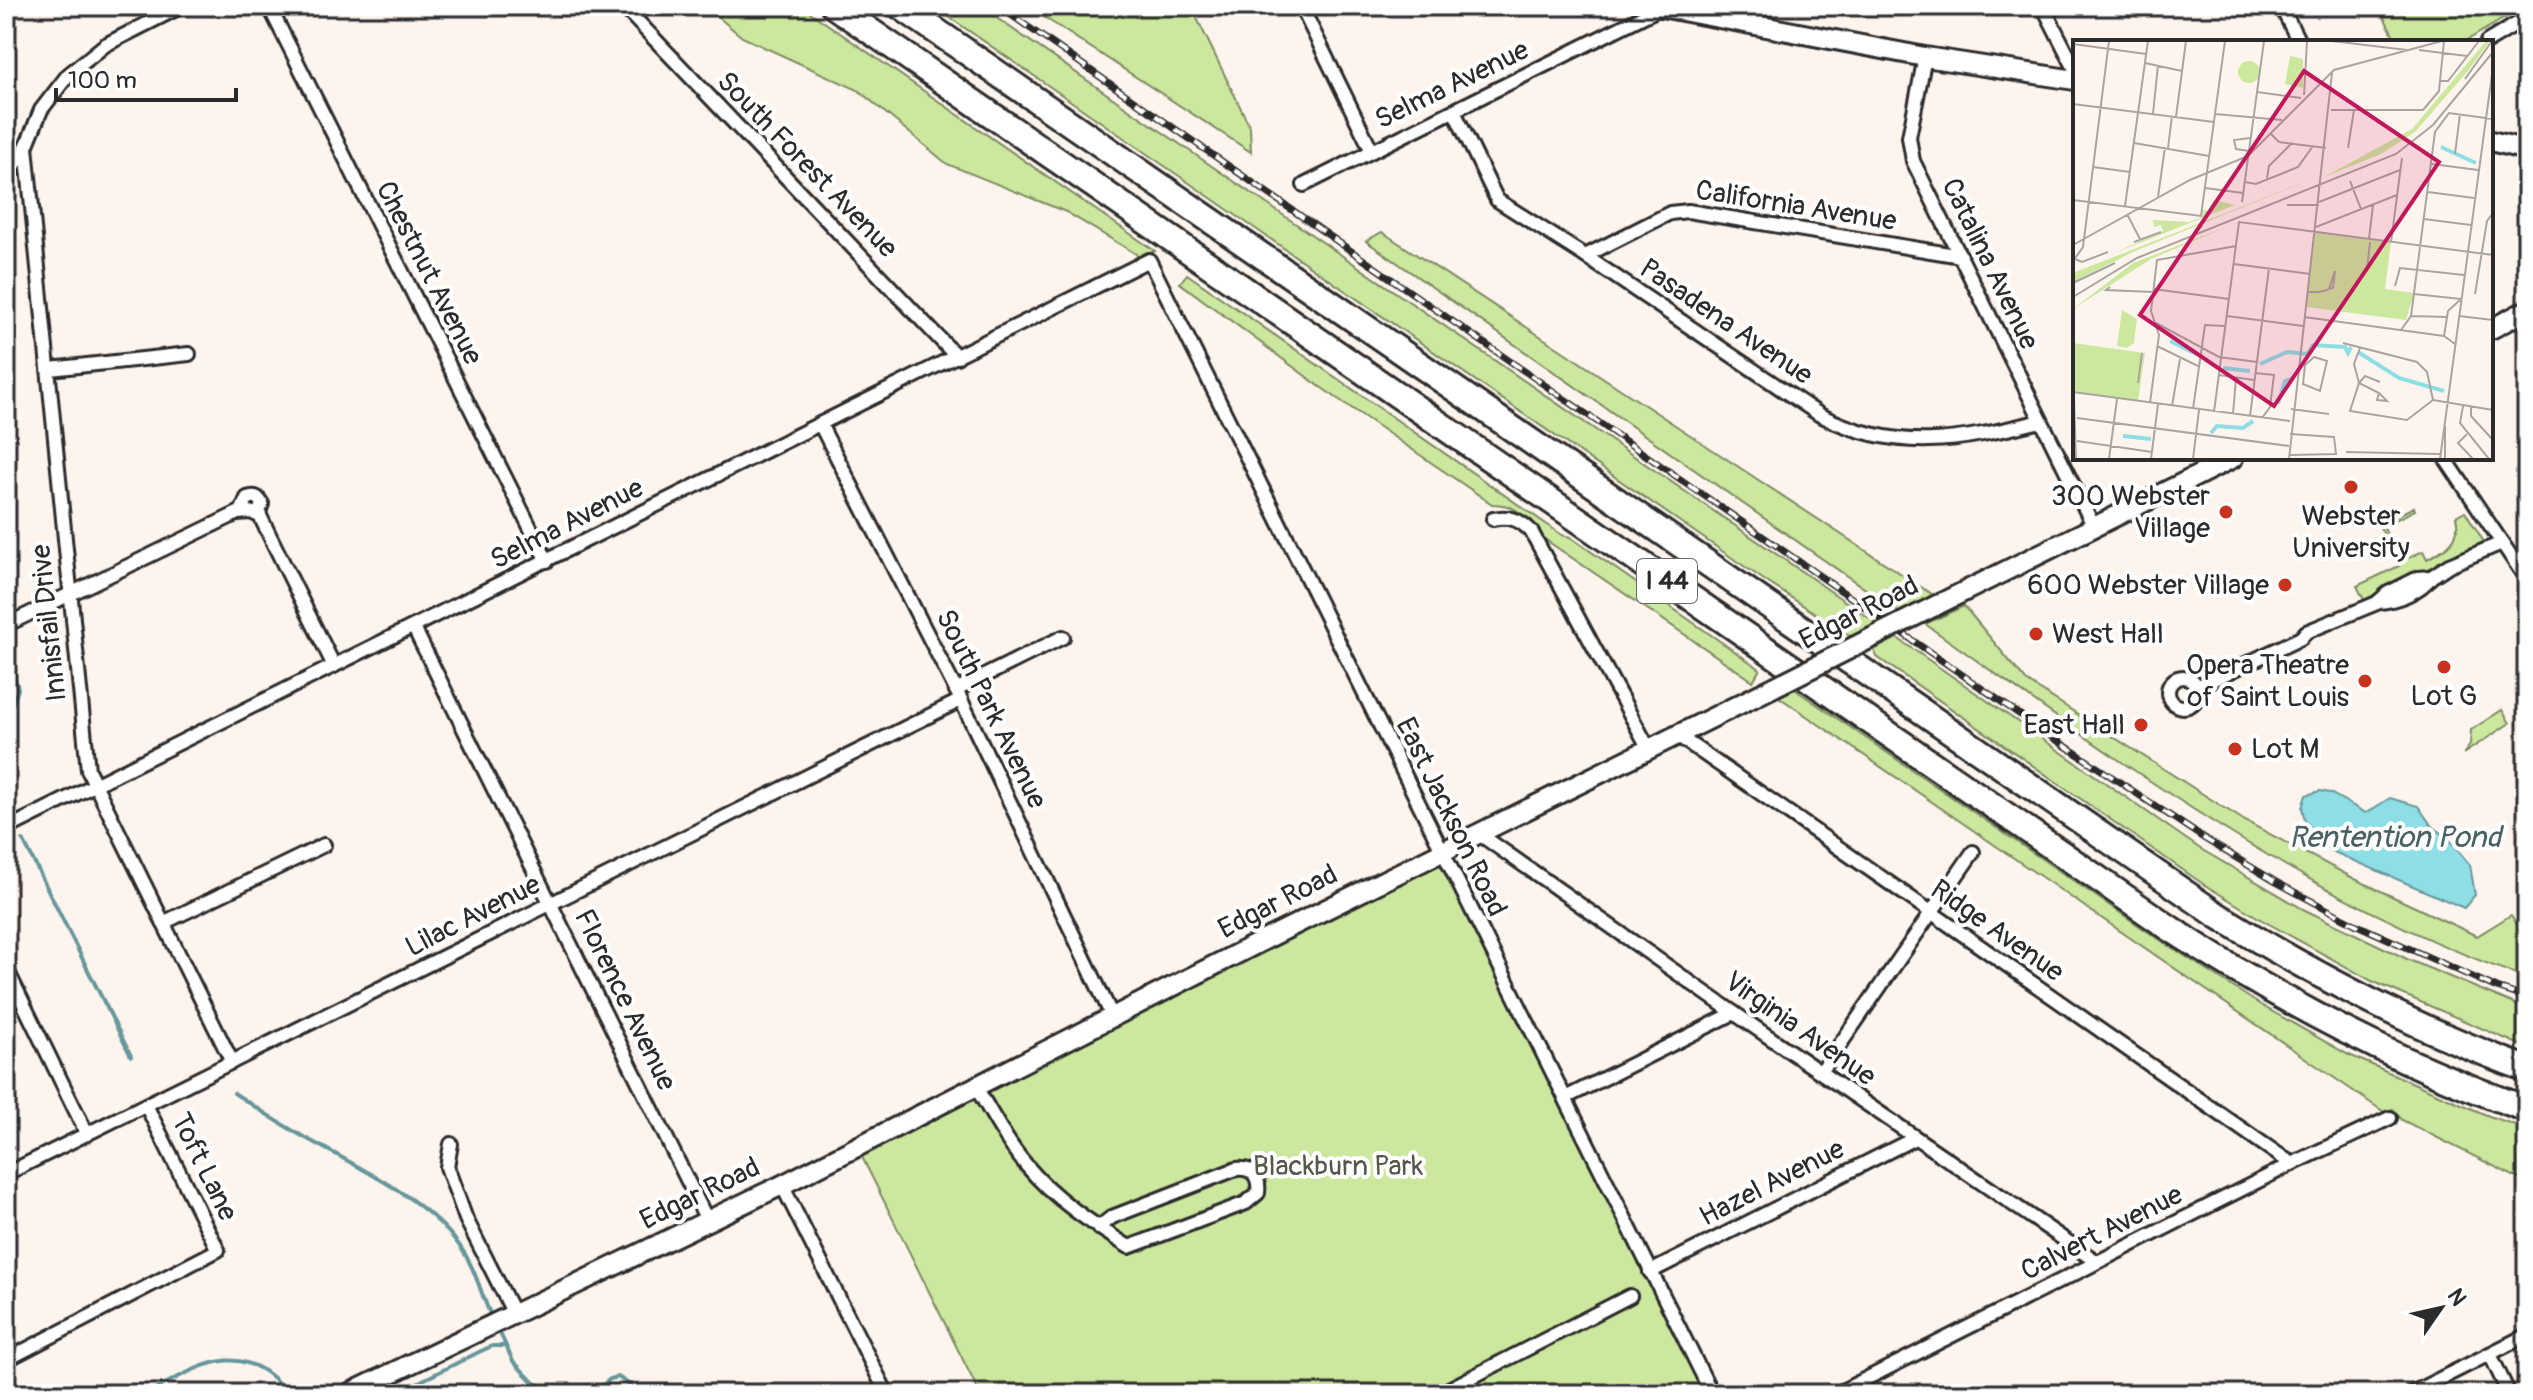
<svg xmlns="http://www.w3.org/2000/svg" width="2533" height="1400" viewBox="0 0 2533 1400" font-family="Pangolin,sans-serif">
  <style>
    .green { fill: #cce89e; stroke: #7c8a64; stroke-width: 2 }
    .water { fill: #8edfe5; stroke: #66979b; stroke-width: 2 }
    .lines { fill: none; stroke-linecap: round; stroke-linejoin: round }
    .stream { stroke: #66979b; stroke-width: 4 }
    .street-casing { stroke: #2b2b2b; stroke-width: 18 }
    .secondary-casing { stroke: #2b2b2b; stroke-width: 24 }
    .highway-casing { stroke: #2b2b2b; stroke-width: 30 }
    .street { stroke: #fff; stroke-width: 12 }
    .secondary { stroke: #fff; stroke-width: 18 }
    .highway { stroke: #fff; stroke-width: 24 }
    .rail-casing { stroke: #2b2b2b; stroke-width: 7 }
    .rail { stroke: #fff; stroke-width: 4; stroke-dasharray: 12; stroke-linecap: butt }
    .secondary-bridge-casing { stroke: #2b2b2b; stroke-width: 24; stroke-linecap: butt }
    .secondary-bridge { stroke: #fff; stroke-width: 18 }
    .poi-dot { fill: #c8321e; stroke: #fff; stroke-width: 3 }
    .labels { text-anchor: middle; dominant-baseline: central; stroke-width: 8; stroke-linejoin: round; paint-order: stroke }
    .shield { fill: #fff; stroke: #6b6b6b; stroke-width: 2 }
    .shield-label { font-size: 26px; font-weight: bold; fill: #2b2b2b }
    .street-label { font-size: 28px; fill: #2b2b2b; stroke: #fff }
    .poi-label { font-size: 28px; fill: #2b2b2b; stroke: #fff; text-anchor: end }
    .park-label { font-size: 28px; fill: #535a48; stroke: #fff }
    .water-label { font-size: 30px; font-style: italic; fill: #496163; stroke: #fff }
    .inset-river { fill: none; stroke: #8edfe5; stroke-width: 4 }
    .inset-road { fill: none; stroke: #aaa4a0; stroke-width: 2 }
    .view { fill: #c2185b; fill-opacity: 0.15; stroke: #c2185b; stroke-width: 4 }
    .inset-edge { fill: none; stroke: #2b2b2b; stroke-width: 4 }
  </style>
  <rect width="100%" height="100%" fill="#fef4ee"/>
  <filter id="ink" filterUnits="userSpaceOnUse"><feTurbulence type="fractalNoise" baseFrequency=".0125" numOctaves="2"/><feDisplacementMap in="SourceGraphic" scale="16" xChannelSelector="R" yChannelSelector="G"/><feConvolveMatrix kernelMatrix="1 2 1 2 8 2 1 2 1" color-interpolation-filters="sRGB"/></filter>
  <g filter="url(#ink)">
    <g class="green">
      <path d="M 705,6 L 801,6 L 1155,251 L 1138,258 L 1136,254 L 1066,212 L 947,164 L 858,90 L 742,37 Z"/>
      <path d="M 933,6 L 979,6 L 1878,624 L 1852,637 L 1767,582 Z"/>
      <path d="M 1027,6 L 1085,6 L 1089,13 L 1102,6 L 1191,6 L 1250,127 L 1251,152 Z"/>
      <path d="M 2378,6 L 2525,6 L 2464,42 L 2397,42 Z"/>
      <path d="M 1382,232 L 1933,595 L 1900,613 L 1366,241 Z"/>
      <path d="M 1187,274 L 1562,535 L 1570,537 L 1760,669 L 1753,681 L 1537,534 C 1523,516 1518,504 1492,504 L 1319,386 L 1180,283 Z"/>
      <path d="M 2414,507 L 2415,510 L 2383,526 L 2400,562 L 2423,551 L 2427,559 C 2446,549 2462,540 2456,516 L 2465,511 L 2484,542 L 2364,600 L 2357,586 L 2399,566 L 2380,527 L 2381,523 Z"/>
      <path d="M 1964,606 L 2026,681 L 2245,821 L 2355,879 L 2477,936 L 2511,915 L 2527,939 L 2527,978 C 2306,902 2114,757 1925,624 Z"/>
      <path d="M 1897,638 L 2199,848 L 2303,909 L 2409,960 L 2527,1009 L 2527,1048 L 2372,981 L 2262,920 L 2203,884 L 1877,657 L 1874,650 Z"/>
      <path d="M 1793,688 L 2151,934 L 2259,1004 L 2347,1054 L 2489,1116 L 2527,1129 L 2527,1183 L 2402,1120 L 2393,1109 L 2384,1112 L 1776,695 Z"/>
      <path d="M 2502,710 L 2510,723 L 2463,754 L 2470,745 L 2471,730 Z"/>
      <path d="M 1439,856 L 1708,1394 L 980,1394 L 859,1151 Z"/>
    </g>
    <path class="water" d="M 2320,791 L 2330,793 L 2366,813 L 2390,798 L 2418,806 L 2431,825 L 2447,837 L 2470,865 L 2475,895 L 2464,908 L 2329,850 L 2305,821 L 2302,808 L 2306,795 Z"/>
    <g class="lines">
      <g class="stream">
        <path d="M 6,646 L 18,689 L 6,721"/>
        <path d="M 6,792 L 11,809"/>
        <path d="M 23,840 L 131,1056"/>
        <path d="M 234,1093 C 257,1108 279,1123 302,1136 C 354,1165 423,1196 459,1245 C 476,1268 480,1293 492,1318"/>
        <path d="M 498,1329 L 513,1361 L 534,1383 L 544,1388 L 594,1392 L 610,1379 L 618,1377 L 630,1385 L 633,1394"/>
        <path d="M 146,1394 C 200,1366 242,1335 288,1394"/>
        <path d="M 395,1394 L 479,1352 L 492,1346 L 505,1346"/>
      </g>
      <defs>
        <g id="street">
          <path d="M 269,6 L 547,561"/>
          <path d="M 623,6 L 957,357"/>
          <path d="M 1301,6 L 1372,151"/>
          <path d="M 2043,6 L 2075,69"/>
          <path d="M 2281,6 L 2299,42"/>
          <path d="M 2487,42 L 2527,18"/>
          <path d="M 1925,57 L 1909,137 L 1913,161 L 2094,527"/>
          <path d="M 1454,111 L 1497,200 L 1585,256 L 1820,415 C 1898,454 1959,441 2041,421"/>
          <path d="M 26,147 L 88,770 L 232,1062"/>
          <path d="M 6,179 L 26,147 L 41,110 L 68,75 L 105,45 L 182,6"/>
          <path d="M 1304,185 L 1662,7"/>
          <path d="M 1585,256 L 1670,213 L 1688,211 L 1961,256"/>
          <path d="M 50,369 L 189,354"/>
          <path d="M 820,424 L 961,700 L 1113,1018"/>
          <path d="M 2445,458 L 2527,580"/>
          <path d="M 241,512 L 247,498 C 255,495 258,497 262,504 L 258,515"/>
          <path d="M 1493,519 C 1509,515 1520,520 1531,531 L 1649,749"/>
          <path d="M 2378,602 C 2396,601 2420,592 2431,577"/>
          <path d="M 6,625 L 238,513 L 250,512 L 260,516 L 334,666"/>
          <path d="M 414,628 L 708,1222"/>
          <circle cx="2183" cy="692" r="15"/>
          <path d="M 2197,687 L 2301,638 L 2306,632 L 2377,603 L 2388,593 L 2418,578 L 2431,577 L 2449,565 L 2502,543"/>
          <path d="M 956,690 L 1063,637"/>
          <path d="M 1677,735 L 2292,1164"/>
          <path d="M 6,829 L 1149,260 L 1712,1394"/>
          <path d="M 1478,833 L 1734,1013 L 2097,1262"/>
          <path d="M 163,923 L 324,845"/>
          <path d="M 6,968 L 87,1134"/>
          <path d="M 1821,1072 L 1973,852"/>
          <path d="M 976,1087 C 992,1114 1007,1143 1027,1166 C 1054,1199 1093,1224 1129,1247 L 1246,1203 L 1258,1193 C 1260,1176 1252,1167 1236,1169 L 1112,1217 L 1098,1228"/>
          <path d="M 1565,1098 L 1734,1013"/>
          <path d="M 451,1144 L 447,1167 L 466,1219 L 514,1314"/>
          <path d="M 6,1174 L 961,700"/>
          <path d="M 782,1185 L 887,1394"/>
          <path d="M 1650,1272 L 1915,1138"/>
          <path d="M 2490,1354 L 2509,1394"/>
          <path d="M 6,1360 L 218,1250 L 146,1105"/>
          <path d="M 1439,1394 L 1630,1296"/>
          <path d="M 1836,1394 L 2292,1164 L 2390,1118"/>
          <path d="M 2410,1394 L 2527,1335"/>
        </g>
        <g id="secondary">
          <path d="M 1656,6 L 1925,57 L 2075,80"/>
          <path d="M 2491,141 L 2527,150"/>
          <path d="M 2491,329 L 2527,310"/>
          <path d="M 1935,606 L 2233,458"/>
          <path d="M 348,1394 L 782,1185 L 1272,936 L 1750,699"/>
        </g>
        <g id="highway">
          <path d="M 834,6 L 2171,929 C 2283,1002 2401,1065 2527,1109"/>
          <path d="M 900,6 L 2217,915 C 2316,976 2418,1030 2527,1069"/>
        </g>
      </defs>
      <use href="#street" class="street-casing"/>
      <use href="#secondary" class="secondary-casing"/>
      <use href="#highway" class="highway-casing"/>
      <use href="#street" class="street"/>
      <use href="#secondary" class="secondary"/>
      <use href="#highway" class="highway"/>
      <defs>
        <path id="rail" d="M 998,6 L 2055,739 L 2205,839 L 2276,882 L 2357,925 L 2497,988 L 2527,998"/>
      </defs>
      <use href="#rail" class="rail-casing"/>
      <use href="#rail" class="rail"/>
      <defs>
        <path id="secondary-bridge" d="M 1750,699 L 1935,606"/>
      </defs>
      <use href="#secondary-bridge" class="secondary-bridge-casing"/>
      <use href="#secondary-bridge" class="secondary-bridge"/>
    </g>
  </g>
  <g class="poi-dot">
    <circle cx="2351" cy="487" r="8"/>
    <circle cx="2226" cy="512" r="8"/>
    <circle cx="2285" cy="585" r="8"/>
    <circle cx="2036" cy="634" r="8"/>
    <circle cx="2444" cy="667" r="8"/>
    <circle cx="2365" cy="681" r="8"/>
    <circle cx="2141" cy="725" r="8"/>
    <circle cx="2235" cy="749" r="8"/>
  </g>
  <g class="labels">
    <rect class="shield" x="1637" y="559" width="60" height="44" rx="6"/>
    <g class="shield-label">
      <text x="1667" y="581">I 44</text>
    </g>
    <g class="street-label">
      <text transform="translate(1452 85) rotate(-26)">Selma Avenue</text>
      <text transform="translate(807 165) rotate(46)">South Forest Avenue</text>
      <text transform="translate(1796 206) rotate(9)">California Avenue</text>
      <text transform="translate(1990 264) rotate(64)">Catalina Avenue</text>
      <text transform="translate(429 273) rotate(63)">Chestnut Avenue</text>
      <text transform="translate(1726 322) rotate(34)">Pasadena Avenue</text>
      <text transform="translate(567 524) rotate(-27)">Selma Avenue</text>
      <text transform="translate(1859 613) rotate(-27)">Edgar Road</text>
      <text transform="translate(49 623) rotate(-96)">Innisfail Drive</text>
      <text transform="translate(991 709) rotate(64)">South Park Avenue</text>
      <text transform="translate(1451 817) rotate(64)">East Jackson Road</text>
      <text transform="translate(1278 902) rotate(-27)">Edgar Road</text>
      <text transform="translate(473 916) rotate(-27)">Lilac Avenue</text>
      <text transform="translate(1997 931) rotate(35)">Ridge Avenue</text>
      <text transform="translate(625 1000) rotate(64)">Florence Avenue</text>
      <text transform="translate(1800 1029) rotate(35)">Virginia Avenue</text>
      <text transform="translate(204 1167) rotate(64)">Toft Lane</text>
      <text transform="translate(1772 1183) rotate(-27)">Hazel Avenue</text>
      <text transform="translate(700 1194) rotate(-26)">Edgar Road</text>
      <text transform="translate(2102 1233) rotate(-27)">Calvert Avenue</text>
    </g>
    <g class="poi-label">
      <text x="2210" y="496">300 Webster<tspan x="2210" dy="32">Village</tspan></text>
      <text x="2351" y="516" text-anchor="middle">Webster<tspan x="2351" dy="32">University</tspan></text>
      <text x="2269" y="585">600 Webster Village</text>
      <text x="2052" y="634" text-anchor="start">West Hall</text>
      <text x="2349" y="665">Opera Theatre<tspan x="2349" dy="32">of Saint Louis</tspan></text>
      <text x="2444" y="696" text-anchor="middle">Lot G</text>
      <text x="2125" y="725">East Hall</text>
      <text x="2251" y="749" text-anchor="start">Lot M</text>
    </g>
    <g class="park-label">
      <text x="1338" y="1166">Blackburn Park</text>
    </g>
    <g class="water-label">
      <text x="2395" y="837">Rentention Pond</text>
    </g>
  </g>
  <g transform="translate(2073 40)">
    <rect width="420" height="420" fill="#fef4ee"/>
    <path d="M 413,1 L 417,1 L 395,31 L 342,92 L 308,114 L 251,137 L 339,89 ZM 217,16 L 230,19 L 230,48 L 212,44 ZM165 32a11 11 0 1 1 22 0a11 11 0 1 1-22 0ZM 249,135 L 62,211 L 0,242 L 0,233 ZM 140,160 L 162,165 L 39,214 L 90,191 L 88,185 L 81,187 L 80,180 L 116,182 L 129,177 L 130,170 L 138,171 ZM 156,186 L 78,219 L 0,269 L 60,223 ZM 242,192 L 318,202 L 312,249 L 341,253 L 333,280 L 233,267 ZM 49,270 L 64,279 L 61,303 L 54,308 L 44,306 ZM 0,303 L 72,313 L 65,361 L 0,351 Z" fill="#cce89e"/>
    <path class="inset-river" d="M 368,107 L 403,123M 97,301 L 125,315M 285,312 L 326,338 L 371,351M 187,324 L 214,312 L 234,314 L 240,305 L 272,307 L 275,313 L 278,307M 150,328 L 177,331M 205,364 L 212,341 L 221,338M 138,393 L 144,386 L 170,388 L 180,381M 50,396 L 78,399"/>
    <path class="inset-road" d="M 259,1 L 334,10M 0,4 L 73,14M 346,10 L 394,16M 72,23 L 109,31M 392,39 L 419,1M 367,41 L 375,41 L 406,1M 184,52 L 228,58M 231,55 L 234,1M 0,64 L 141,82M 258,70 L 350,70 L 366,51 L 371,1M 80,74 L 85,25M 142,74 L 209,80M 103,77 L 113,1M 198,94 L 206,102 L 253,108M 61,103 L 136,116M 95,108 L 99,76M 275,108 L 281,70M 176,111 L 163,109 L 161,100 L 177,98M 382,114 L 387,74M 359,124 L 405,130M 20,127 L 57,132M 194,138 L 196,126 L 219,103M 277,141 L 288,169M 172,142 L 183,144 L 225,127 L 240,106M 132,148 L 170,153M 355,152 L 401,158M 85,157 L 92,107M 0,160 L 128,176 L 152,1M 169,162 L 191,1M 246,162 L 327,130M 214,165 L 246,165M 52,166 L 75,1M 54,174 L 67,199M 351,179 L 398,185M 243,187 L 324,155M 296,199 L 300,165M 61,202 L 88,192M 318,202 L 329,118M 0,205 L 117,140 L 175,116 L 261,30 L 369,1M 2,219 L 9,222 L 35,212M 0,221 L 10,207 L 36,1M 161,224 L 237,234M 294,230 L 297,202M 0,243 L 42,223M 322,246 L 327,228 L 391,235M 37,247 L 33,250 L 80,252M 80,249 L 156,259M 235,252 L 245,252 L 251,251 L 256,249 L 260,248 L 262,231 L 256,249M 341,254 L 388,259M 402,254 L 414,181 L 420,173M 0,257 L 64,218 L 323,114 L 360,85 L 420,12M 154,276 L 230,286M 338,276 L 373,277M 386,276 L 420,280M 231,277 L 371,296 L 382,304M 83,283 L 146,317 L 184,322M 328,290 L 338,276 L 362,92 L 376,73 L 420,79M 371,296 L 375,271 L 387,260M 270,303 L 344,322 L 354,332 L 360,360M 84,306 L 125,326M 287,308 L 281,324 L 286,343 L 277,371 L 334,380 L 360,360M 241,317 L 254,321 L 247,351 L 230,344 L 232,325 ZM 0,327 L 3,419M 182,333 L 201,335 L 197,367 L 189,378M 146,335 L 181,340M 65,343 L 69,313M 0,352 L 217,381M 306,353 L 314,361 L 304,360 L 306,353 L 286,343 L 292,336 L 307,342M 360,360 L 420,370M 77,363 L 86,295 L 78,271 L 84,220 L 163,206M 99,366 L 107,319M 390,366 L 387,383 L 416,419M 398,367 L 398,376 L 420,400M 120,369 L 132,285 L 152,286M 218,369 L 256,374M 141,372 L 166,182 L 420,215M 160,374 L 163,338M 177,376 L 196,228M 4,378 L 216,406M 394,394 L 385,403 L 400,419M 4,401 L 79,412M 273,412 L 367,414M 216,415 L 263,414 L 261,397 L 217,394M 372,418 L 372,386M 36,419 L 44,359M 78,419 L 85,364M 120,419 L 126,370M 216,419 L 259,33M 367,419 L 420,27"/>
    <path class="view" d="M 231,31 L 366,122 L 201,366 L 67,275 Z"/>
    <rect width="420" height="420" class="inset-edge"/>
  </g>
  <rect width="2533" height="1400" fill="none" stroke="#fff" stroke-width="32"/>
  <rect x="16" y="16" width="2501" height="1368" fill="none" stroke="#2b2b2b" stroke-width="3" filter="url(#ink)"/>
  <g transform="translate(2441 1308) rotate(56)" stroke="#ffffff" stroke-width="6" paint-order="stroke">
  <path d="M0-6L14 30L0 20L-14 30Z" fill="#2b2b2b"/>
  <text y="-12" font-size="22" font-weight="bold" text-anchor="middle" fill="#2b2b2b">N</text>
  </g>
  <path d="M56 88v12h180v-12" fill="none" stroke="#2b2b2b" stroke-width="4"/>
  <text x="68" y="88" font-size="24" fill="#2b2b2b" stroke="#ffffff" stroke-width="6" paint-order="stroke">100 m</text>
</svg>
